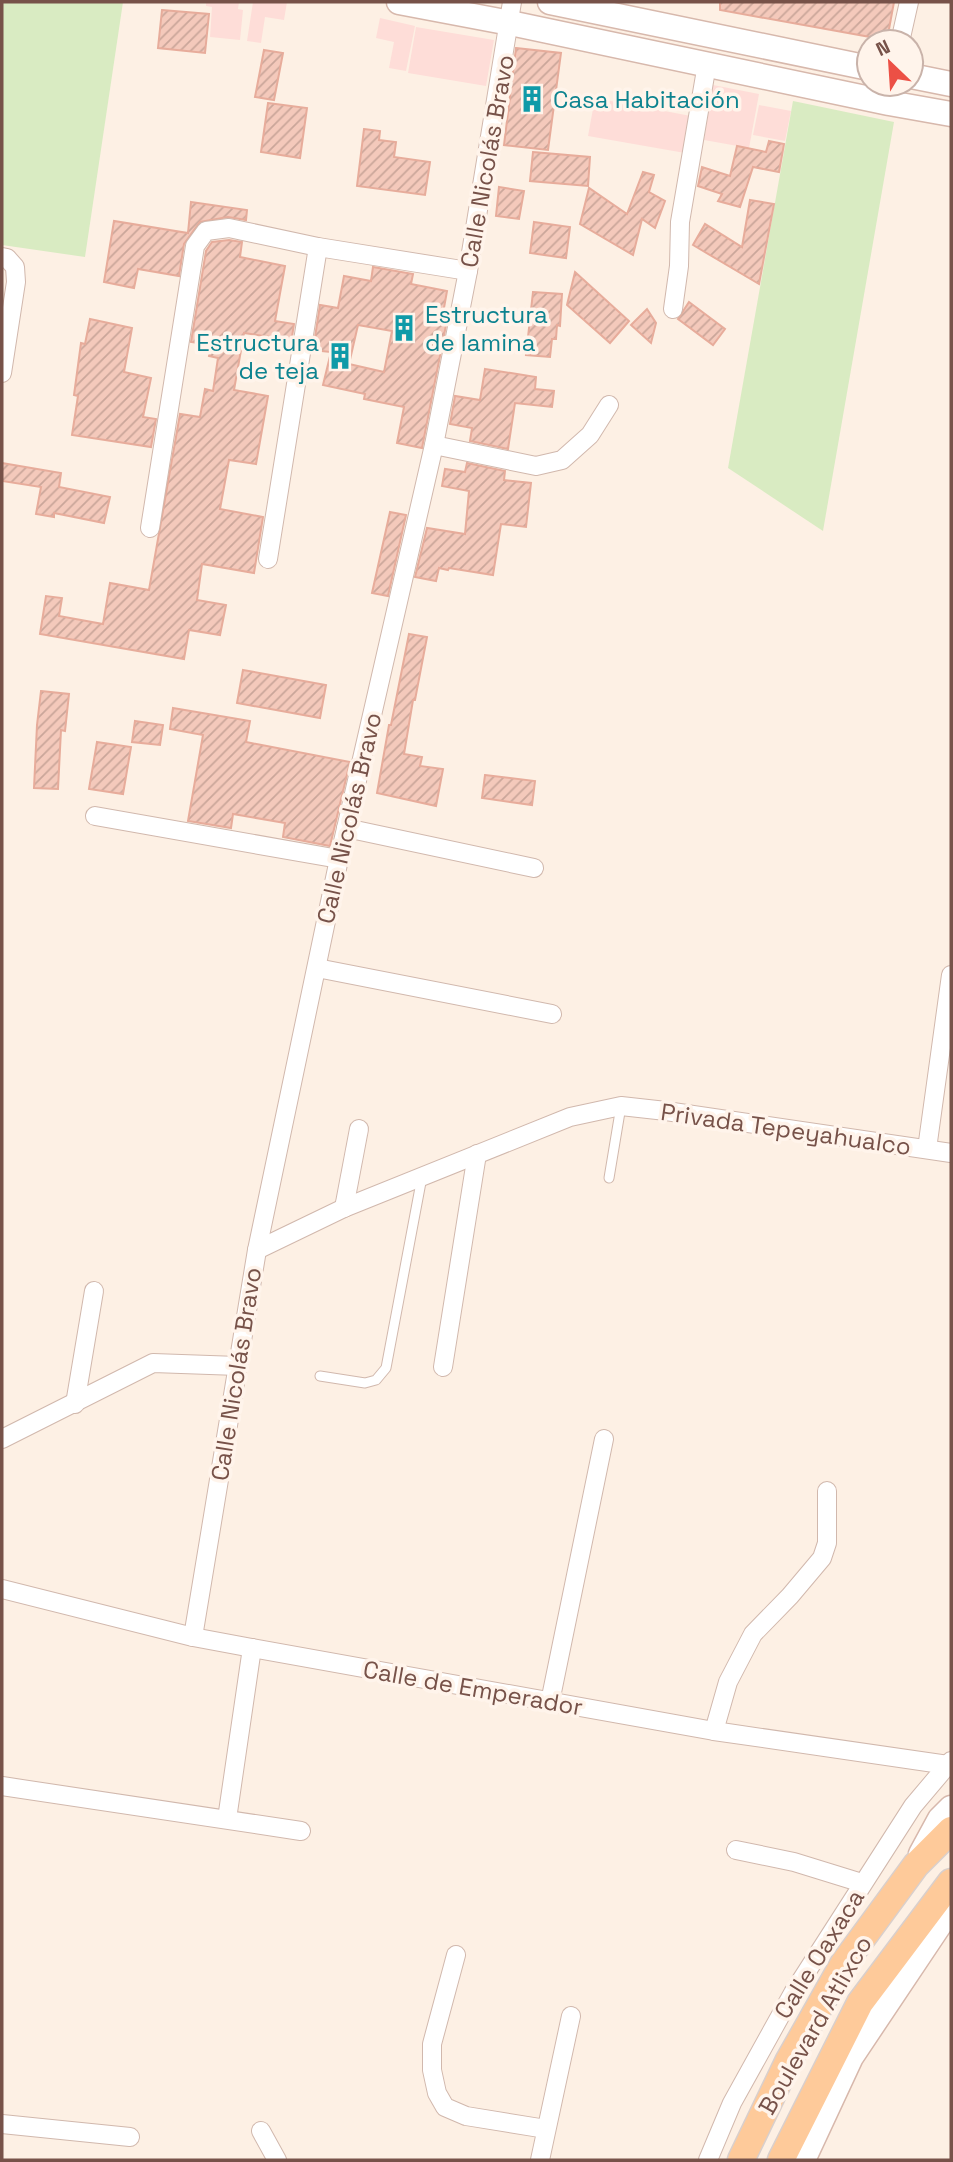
<svg xmlns="http://www.w3.org/2000/svg" width="953" height="2162" viewBox="0 0 953 2162" font-family="'Space Grotesk',sans-serif">
  <style>
    .commercial { fill: #feddd8 }
    .green { fill: #d9ebc2 }
    .building { fill: url(#building-hatch); stroke: #e7ac9b; stroke-width: 2; fill-rule: evenodd }
    .lines { fill: none; stroke-linecap: round; stroke-linejoin: round }
    .lane-casing { stroke: #d1b8ad; stroke-width: 11 }
    .street-casing { stroke: #d1b8ad; stroke-width: 20 }
    .secondary-casing { stroke: #d7b8ac; stroke-width: 27 }
    .primary-casing { stroke: #d9cfcc; stroke-width: 29 }
    .lane { stroke: #fff; stroke-width: 9 }
    .street { stroke: #fff; stroke-width: 18 }
    .secondary { stroke: #fff; stroke-width: 24 }
    .primary { stroke: #feca9a; stroke-width: 26 }
    .labels { text-anchor: middle; dominant-baseline: central; stroke-width: 7; stroke-linejoin: round; paint-order: stroke }
    .culture-label { font-size: 24px; fill: #0d838f; stroke: #fff4eb; text-anchor: start }
    .street-label { font-size: 24px; fill: #775249; stroke: #fff4eb }
  </style>
  <defs>
    <pattern id="building-hatch" width="6" height="6" patternUnits="userSpaceOnUse" patternTransform="scale(1.75)"><rect width="6" height="6" fill="#f4c9bb"/><path d="M-1 1l2-2M0 6l6-6M5 7l2-2" fill="none" stroke="#caa69a"/></pattern>
  </defs>
  <rect width="100%" height="100%" fill="#fdf0e4"/>
  <g class="commercial">
    <path d="M 206,2 L 239,2 L 238,9 L 243,10 L 240,40 L 210,37 L 212,7 L 206,6 Z"/>
    <path d="M 253,2 L 287,2 L 284,20 L 265,17 L 261,43 L 247,41 Z"/>
    <path d="M 380,18 L 415,26 L 406,71 L 389,68 L 394,42 L 376,38 Z"/>
    <path d="M 416,27 L 494,40 L 486,86 L 408,73 Z"/>
    <path d="M 713,85 L 759,94 L 749,148 L 704,140 Z"/>
    <path d="M 595,98 L 691,116 L 685,153 L 588,136 Z"/>
    <path d="M 759,105 L 791,111 L 785,141 L 753,135 Z"/>
  </g>
  <g class="green">
    <path d="M 2,2 L 123,2 L 85,257 L 2,245 Z"/>
    <path d="M 793,101 L 894,122 L 823,531 L 728,468 Z"/>
  </g>
  <g class="building">
    <path d="M 720,2 L 894,2 L 887,40 L 720,10 Z"/>
    <path d="M 162,10 L 209,14 L 205,53 L 158,48 Z"/>
    <path d="M 516,48 L 561,53 L 548,150 L 504,145 Z"/>
    <path d="M 264,50 L 283,53 L 274,100 L 255,97 Z"/>
    <path d="M 268,103 L 307,108 L 300,158 L 261,152 Z"/>
    <path d="M 364,129 L 380,131 L 379,140 L 396,142 L 394,157 L 430,162 L 425,195 L 357,186 Z"/>
    <path d="M 769,141 L 784,144 L 779,172 L 753,167 L 740,207 L 718,201 L 722,194 L 698,186 L 702,167 L 730,176 L 737,146 L 766,152 Z"/>
    <path d="M 533,152 L 590,157 L 588,186 L 530,181 Z"/>
    <path d="M 643,172 L 654,175 L 649,192 L 665,201 L 655,228 L 642,219 L 633,255 L 580,224 L 589,188 L 627,214 Z"/>
    <path d="M 499,187 L 524,191 L 519,219 L 496,216 Z"/>
    <path d="M 750,200 L 774,204 L 759,284 L 693,245 L 705,224 L 742,247 Z"/>
    <path d="M 191,202 L 247,210 L 246,220 L 228,217 L 200,222 L 184,244 L 179,276 L 138,269 L 134,288 L 104,282 L 114,221 L 188,233 Z"/>
    <path d="M 534,222 L 570,227 L 566,258 L 530,253 Z"/>
    <path d="M 229,240 L 242,242 L 240,257 L 285,266 L 275,321 L 294,324 L 291,343 L 276,341 L 277,338 L 244,333 L 234,390 L 268,396 L 256,464 L 229,460 L 220,509 L 263,517 L 254,573 L 202,564 L 197,600 L 226,605 L 220,635 L 189,630 L 184,659 L 40,634 L 46,596 L 62,598 L 59,616 L 103,624 L 110,583 L 149,590 L 180,414 L 200,417 L 205,389 L 213,391 L 218,358 L 209,356 L 211,345 L 191,342 L 206,251 L 212,242 Z"/>
    <path d="M 373,267 L 413,274 L 411,284 L 447,291 L 442,319 L 447,320 L 422,448 L 397,443 L 404,407 L 364,399 L 365,394 L 323,385 L 331,352 L 313,350 L 320,305 L 338,308 L 344,276 L 371,281 ZM 358,325 L 392,331 L 384,372 L 349,364 Z"/>
    <path d="M 575,272 L 629,321 L 610,343 L 567,305 Z"/>
    <path d="M 533,292 L 562,294 L 560,326 L 557,325 L 556,339 L 552,339 L 550,357 L 526,355 Z"/>
    <path d="M 689,302 L 725,329 L 713,345 L 678,319 Z"/>
    <path d="M 647,309 L 656,323 L 651,343 L 631,325 Z"/>
    <path d="M 90,319 L 132,328 L 124,372 L 151,378 L 143,417 L 156,419 L 151,447 L 72,435 L 78,396 L 74,395 L 81,343 L 85,344 Z"/>
    <path d="M 485,369 L 536,377 L 535,389 L 554,391 L 552,407 L 515,403 L 508,449 L 470,441 L 472,428 L 450,424 L 455,396 L 480,400 Z"/>
    <path d="M 2,463 L 61,473 L 59,487 L 110,497 L 104,523 L 54,513 L 54,517 L 36,514 L 41,487 L 2,481 Z"/>
    <path d="M 467,463 L 505,471 L 504,480 L 531,483 L 526,527 L 501,524 L 493,575 L 449,568 L 448,570 L 439,568 L 436,581 L 415,577 L 427,528 L 465,534 L 469,491 L 442,486 L 445,469 L 465,472 Z"/>
    <path d="M 390,512 L 406,515 L 388,596 L 372,593 Z"/>
    <path d="M 409,634 L 427,637 L 415,700 L 413,700 L 404,754 L 422,757 L 420,766 L 443,769 L 436,806 L 377,793 L 389,725 L 391,725 Z"/>
    <path d="M 243,670 L 326,685 L 320,718 L 237,703 Z"/>
    <path d="M 41,691 L 69,694 L 65,731 L 61,730 L 58,789 L 34,788 L 37,725 Z"/>
    <path d="M 173,708 L 250,721 L 246,742 L 350,762 L 330,846 L 283,837 L 285,823 L 233,814 L 231,828 L 188,821 L 203,735 L 170,729 Z"/>
    <path d="M 135,721 L 163,725 L 160,745 L 132,742 Z"/>
    <path d="M 97,742 L 131,747 L 123,794 L 89,789 Z"/>
    <path d="M 485,775 L 535,781 L 532,805 L 482,798 Z"/>
  </g>
  <g class="lines">
    <defs>
      <g id="lane">
        <path d="M 609,1178 L 621,1106"/>
        <path d="M 320,1376 L 365,1383 L 376,1380 L 386,1368 L 422,1177"/>
      </g>
      <g id="street">
        <path d="M 900,42 L 909,2"/>
        <path d="M 889,103 L 891,84"/>
        <path d="M 2,257 L 7,258 L 15,267 L 16,282 L 2,373"/>
        <path d="M 673,309 L 679,266 L 680,222 L 707,64"/>
        <path d="M 434,445 L 536,466 L 562,460 L 590,435 L 609,405"/>
        <path d="M 150,528 L 195,246 L 206,231 L 229,228 L 318,247 L 468,271"/>
        <path d="M 268,559 L 318,247"/>
        <path d="M 95,816 L 339,859"/>
        <path d="M 346,828 L 534,868"/>
        <path d="M 317,968 L 552,1014"/>
        <path d="M 927,1149 L 951,975"/>
        <path d="M 344,1208 L 359,1129"/>
        <path d="M 257,1250 L 344,1208 L 570,1117 L 621,1106 L 666,1111 L 951,1153"/>
        <path d="M 443,1367 L 477,1154"/>
        <path d="M 75,1404 L 94,1291"/>
        <path d="M 2,1439 L 153,1363 L 238,1366"/>
        <path d="M 2,1589 L 193,1637 L 252,1648 L 714,1731 L 948,1765"/>
        <path d="M 193,1637 L 257,1250 L 339,859 L 434,445 L 468,271 L 512,2"/>
        <path d="M 550,1702 L 604,1439"/>
        <path d="M 714,1731 L 728,1682 L 753,1634 L 790,1596 L 822,1558 L 827,1543 L 827,1491"/>
        <path d="M 2,1786 L 301,1831"/>
        <path d="M 227,1819 L 252,1648"/>
        <path d="M 736,1850 L 794,1862 L 862,1883"/>
        <path d="M 456,1955 L 432,2044 L 432,2070 L 437,2093 L 445,2107 L 466,2116 L 546,2129"/>
        <path d="M 2,2124 L 130,2137"/>
        <path d="M 261,2131 L 277,2160"/>
        <path d="M 540,2160 L 571,2016"/>
        <path d="M 708,2160 L 732,2103 L 793,1993 L 913,1806 L 951,1761"/>
      </g>
      <g id="secondary">
        <path d="M 399,2 L 510,23 L 889,103 L 951,114"/>
        <path d="M 550,2 L 869,68"/>
        <path d="M 911,76 L 951,84"/>
        <path d="M 921,1854 L 940,1819 L 951,1808"/>
        <path d="M 803,2160 L 851,2057 L 944,1918 L 951,1911"/>
      </g>
      <g id="primary">
        <path d="M 741,2160 L 788,2062 L 844,1963 L 916,1865 L 951,1830"/>
        <path d="M 781,2160 L 860,2003 L 951,1882"/>
      </g>
    </defs>
    <use href="#lane" class="lane-casing"/>
    <use href="#street" class="street-casing"/>
    <use href="#secondary" class="secondary-casing"/>
    <use href="#primary" class="primary-casing"/>
    <use href="#lane" class="lane"/>
    <use href="#street" class="street"/>
    <use href="#secondary" class="secondary"/>
    <use href="#primary" class="primary"/>
  </g>
  <defs>
    <symbol id="building-bare" viewBox="-9 -9 18 18"><path d="M-4-6H4V6H1V3H-1V6H-4ZM-2.5-4.3h1.7v1.8h-1.7ZM.8-4.3h1.7v1.8H.8ZM-2.5-1h1.7V.8h-1.7ZM.8-1h1.7V.8H.8Z" fill="#0f9aa8" stroke="#fff4eb" stroke-width="2.5" paint-order="stroke"/></symbol>
  </defs>
  <g fill-rule="evenodd">
    <use href="#building-bare" x="513" y="80" width="38" height="38"/>
    <use href="#building-bare" x="385" y="309" width="38" height="38"/>
    <use href="#building-bare" x="321" y="337" width="38" height="38"/>
  </g>
  <g class="labels">
    <g class="culture-label">
      <text x="553" y="99">Casa Habitación</text>
      <text x="425" y="314">Estructura<tspan x="425" dy="28">de lamina</tspan></text>
      <text x="319" y="342" text-anchor="end">Estructura<tspan x="319" dy="28">de teja</tspan></text>
    </g>
    <g class="street-label">
      <text transform="translate(487 161) rotate(-80)">Calle Nicolás Bravo</text>
      <text transform="translate(349 818) rotate(-77)">Calle Nicolás Bravo</text>
      <text transform="translate(786 1129) rotate(8)">Privada Tepeyahualco</text>
      <text transform="translate(236 1374) rotate(-81)">Calle Nicolás Bravo</text>
      <text transform="translate(473 1688) rotate(10)">Calle de Emperador</text>
      <text transform="translate(819 1954) rotate(-58)">Calle Oaxaca</text>
      <text transform="translate(815 2025) rotate(-60)">Boulevard Atlixco</text>
    </g>
  </g>
  <rect width="953" height="2162" fill="none" stroke="#775249" stroke-width="7"/>
  <g transform="translate(890 63) rotate(335)"><circle r="33" fill="#fff4eb" stroke="#c9b3aa" stroke-width="2"/>
  <path d="M0-5L12 26L0 18L-12 26Z" fill="#ec5045"/>
  <text y="-10" font-size="19" font-weight="bold" text-anchor="middle" fill="#775249">N</text>
  </g>
</svg>
